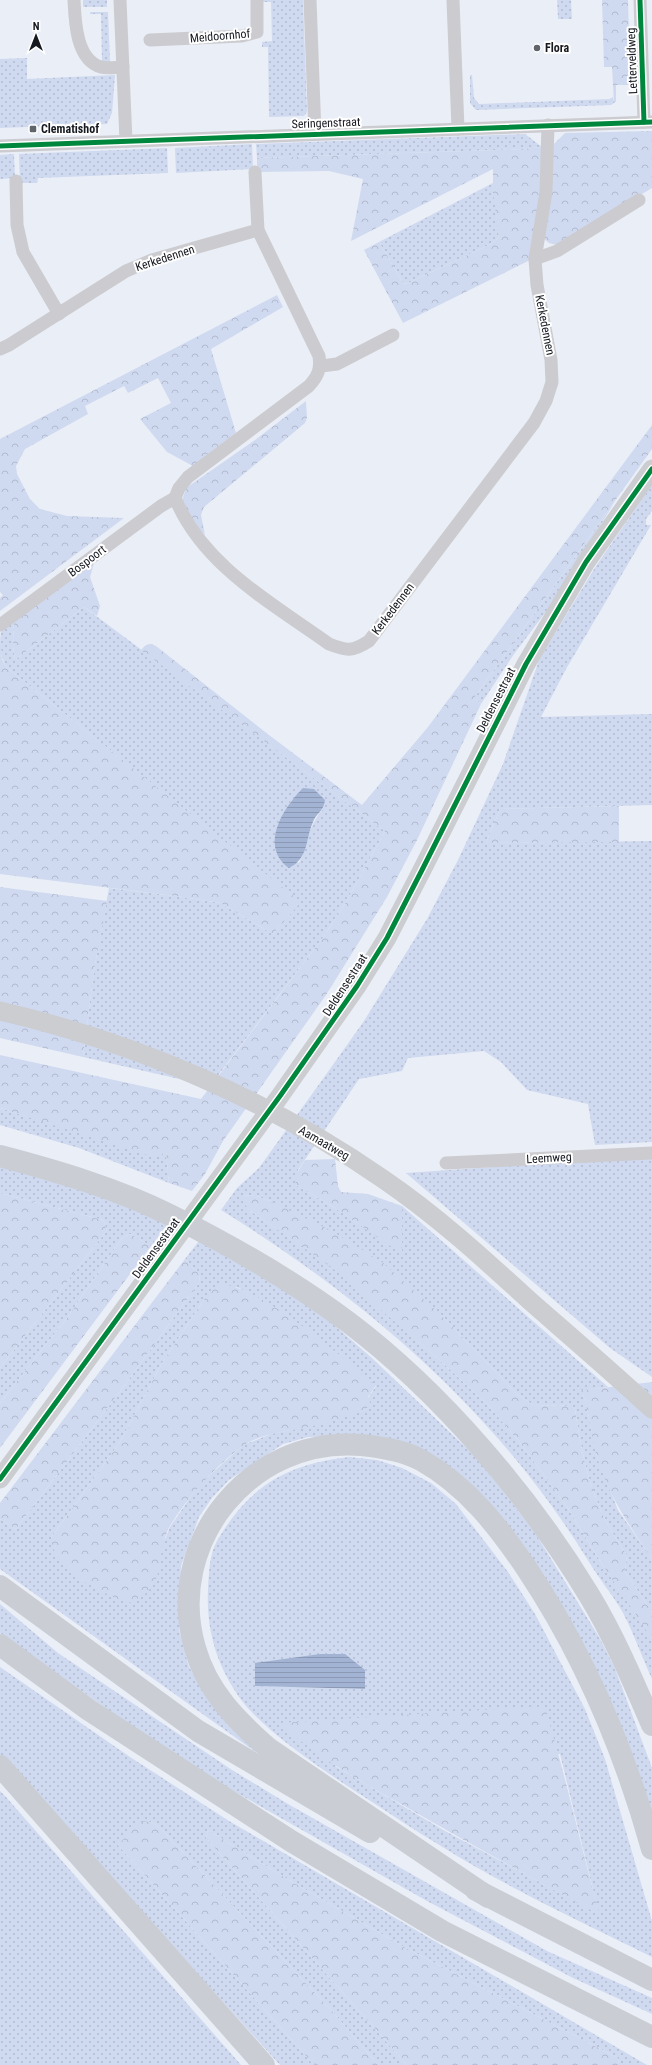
<svg xmlns="http://www.w3.org/2000/svg" width="652" height="2065" viewBox="0 0 652 2065" font-family="'Roboto Condensed',sans-serif">
  <style>
    .grass { fill: url(#grass-dots); fill-rule: evenodd }
    .forest { fill: url(#forest-crowns) }
    .water { fill: url(#water-rules) }
    .lines { fill: none; stroke-linecap: round; stroke-linejoin: round }
    .street { stroke: #ccccd0; stroke-width: 13 }
    .secondary { stroke: #cccdd1; stroke-width: 19 }
    .highway { stroke: #caced4; stroke-width: 22 }
    .cycleway-casing { stroke: #fff; stroke-width: 8 }
    .cycleway { stroke: #00873e; stroke-width: 5 }
    .poi-dot { fill: #60646b; stroke: #fff; stroke-width: 1.5 }
    .labels { text-anchor: middle; dominant-baseline: central; stroke-width: 4; stroke-linejoin: round; paint-order: stroke }
    .street-label { font-size: 12px; fill: #161920; stroke: #fff }
    .poi-label { font-size: 12px; font-weight: bold; fill: #161920; stroke: #fff; text-anchor: start }
  </style>
  <defs>
    <pattern id="grass-dots" width="8" height="8" patternUnits="userSpaceOnUse"><rect width="8" height="8" fill="#cfdaf0"/><path d="M2 2h.1M6 6h.1" fill="none" stroke="#b1bace" stroke-width="1.8" stroke-linecap="round"/></pattern>
    <pattern id="forest-crowns" width="20" height="18" patternUnits="userSpaceOnUse"><rect width="20" height="18" fill="#cfdaf0"/><path d="M2 6a3 3 0 1 1 6 0M12 15a3 3 0 1 1 6 0" fill="none" stroke="#b1bace"/></pattern>
    <pattern id="water-rules" width="6" height="5" patternUnits="userSpaceOnUse"><rect width="6" height="5" fill="#a3b3d3"/><path d="M0 2.5h6" fill="none" stroke="#8c99b5"/></pattern>
  </defs>
  <rect width="100%" height="100%" fill="#eaeef7"/>
  <g class="grass">
    <rect x="83" y="0" width="24" height="7"/>
    <path d="M 261,0 L 303,0 L 307,112 L 304,116 L 269,117 L 268,47 L 262,47 L 262,42 L 272,41 L 271,2 L 261,2 Z"/>
    <path d="M 557,0 L 571,0 L 572,19 L 558,19 Z"/>
    <path d="M 90,12 L 108,12 L 110,62 L 102,62 L 101,14 L 90,14 Z"/>
    <path d="M 27,58 L 27,79 L 115,75 L 112,113 L 107,124 L 0,128 L 0,59 Z"/>
    <path d="M 470,75 L 472,75 L 474,98 L 479,104 L 610,99 L 613,97 L 614,103 L 611,105 L 476,110 L 470,103 Z"/>
    <path d="M 525,134 L 542,147 L 523,149 L 257,158 L 256,144 Z"/>
    <path d="M 252,144 L 253,169 L 176,173 L 175,148 Z"/>
    <path d="M 167,148 L 168,173 L 38,178 L 37,183 L 20,183 L 19,154 Z"/>
    <path d="M 14,154 L 15,178 L 0,179 L 0,155 Z"/>
    <path d="M 493,183 L 499,237 L 491,244 L 406,284 L 403,283 L 379,242 Z"/>
    <path d="M 652,485 L 652,511 L 646,519 L 646,525 L 651,525 L 566,669 L 541,717 L 652,714 L 652,805 L 500,809 L 486,843 L 652,841 L 652,1142 L 595,1145 L 588,1104 L 527,1090 L 501,1062 L 484,1051 L 408,1058 L 402,1071 L 359,1079 L 298,1170 L 296,1185 L 335,1208 L 402,1253 L 402,1206 L 608,1387 L 579,1391 L 583,1395 L 586,1404 L 597,1457 L 618,1510 L 652,1559 L 652,1612 L 625,1572 L 627,1555 C 594,1510 583,1464 575,1409 L 572,1406 L 533,1405 L 517,1394 L 441,1315 L 272,1202 L 256,1196 L 242,1195 L 249,1210 L 330,1265 L 444,1364 L 489,1406 L 521,1444 L 567,1507 L 602,1564 L 648,1631 L 652,1639 L 652,1679 C 642,1657 634,1634 623,1613 C 613,1595 599,1579 589,1562 C 497,1412 369,1302 221,1210 L 237,1188 L 259,1168 L 330,1069 L 364,1021 L 427,919 L 458,860 L 503,764 L 539,660 L 596,566 Z"/>
    <path d="M 615,501 L 560,593 L 514,654 L 481,704 L 474,698 Z"/>
    <path d="M 84,607 L 385,831 L 346,902 L 324,936 L 210,1086 L 83,1057 L 94,970 L 109,888 L 183,897 L 220,903 L 273,934 L 300,902 L 6,667 C 0,655 0,644 1,631 L 14,621 L 13,646 L 15,660 ZM 291,801 L 323,809 C 307,827 309,843 299,863 L 275,846 L 278,825 Z"/>
    <path d="M 0,1108 L 116,1144 L 166,1151 L 169,1183 L 79,1148 L 0,1125 Z"/>
    <path d="M 652,1156 L 652,1377 L 610,1348 L 406,1173 Z"/>
    <path d="M 0,1165 L 66,1184 L 170,1221 L 151,1246 L 130,1234 L 122,1238 L 67,1318 L 0,1403 L 0,1368 L 107,1230 L 103,1220 L 0,1193 Z"/>
    <path d="M 199,1241 L 303,1298 L 372,1358 L 478,1459 L 534,1531 L 599,1637 L 614,1666 L 652,1768 L 652,1832 L 632,1770 L 485,1503 L 351,1436 L 308,1437 L 283,1444 L 229,1480 L 212,1498 L 199,1517 L 181,1566 L 179,1630 L 189,1667 L 209,1700 L 257,1753 L 0,1569 L 0,1519 L 16,1529 L 121,1390 L 199,1283 L 200,1275 L 185,1259 ZM 237,1287 C 288,1315 332,1349 376,1386 L 368,1398 L 366,1410 L 315,1425 L 271,1434 L 243,1445 L 198,1486 L 170,1527 L 165,1539 L 51,1538 L 120,1442 L 162,1363 L 205,1298 Z"/>
    <path d="M 349,1457 L 377,1460 L 402,1468 L 431,1483 L 456,1504 L 508,1572 L 535,1614 L 585,1709 L 605,1759 L 652,1921 L 652,1957 C 581,1922 508,1888 441,1846 C 412,1829 385,1810 358,1793 C 323,1770 267,1733 242,1701 C 217,1667 206,1631 208,1589 C 209,1574 209,1555 217,1541 C 249,1486 287,1464 349,1457 ZM 255,1663 L 365,1689 L 255,1686 ZM 560,1754 L 599,1914 L 447,1832 L 335,1766 Z"/>
    <path d="M 0,1604 L 58,1653 L 232,1770 L 288,1804 L 547,1951 L 652,1998 L 652,2014 L 573,1978 L 427,1901 L 179,1760 L 0,1633 Z"/>
    <path d="M 0,1667 L 130,1757 L 229,1821 L 647,2065 L 619,2065 L 618,2058 L 404,1947 L 289,1880 L 208,1830 L 206,1838 L 407,2065 L 378,2065 L 332,2011 L 163,1831 L 154,1823 L 144,1821 L 118,1845 L 314,2065 L 280,2065 L 0,1755 Z"/>
    <path d="M 0,1791 L 6,1797 L 241,2065 L 0,2065 Z"/>
  </g>
  <g class="forest">
    <path d="M 602,0 L 628,0 L 630,72 L 629,85 L 616,85 L 616,101 L 614,103 L 612,67 L 604,67 Z"/>
    <path d="M 652,131 L 652,188 L 557,245 L 549,243 L 544,239 L 551,147 L 565,133 Z"/>
    <path d="M 542,147 L 542,184 L 530,260 L 403,323 L 364,250 L 379,242 L 403,283 L 406,284 L 491,244 L 499,237 L 493,192 L 493,169 L 351,241 L 363,179 L 329,171 L 257,172 L 257,158 L 523,149 Z"/>
    <path d="M 277,295 L 283,307 L 211,349 L 236,433 L 193,466 L 167,452 L 140,419 L 171,403 L 158,378 L 128,393 L 124,386 L 85,406 L 88,414 L 25,449 L 16,466 L 17,474 L 30,499 L 40,509 L 67,516 L 124,518 L 0,611 L 0,598 L 3,595 L 0,592 L 0,439 Z"/>
    <path d="M 306,401 L 307,418 L 305,423 L 204,507 L 201,515 L 205,535 L 194,523 L 182,501 L 186,488 L 255,440 Z"/>
    <path d="M 652,425 L 652,449 L 474,698 L 481,704 L 417,840 L 387,897 L 326,995 L 223,1141 L 205,1174 L 192,1191 L 169,1183 L 166,1151 L 159,1157 L 153,1157 L 0,1108 L 0,1055 L 201,1099 L 324,936 L 346,902 L 385,831 L 141,650 C 146,644 149,642 156,646 L 269,735 L 362,805 L 428,727 Z"/>
    <path d="M 95,560 L 90,577 L 100,606 L 97,616 L 84,607 L 15,660 L 13,646 L 14,621 Z"/>
    <path d="M 0,631 L 2,659 L 6,667 L 301,902 L 273,934 L 220,903 L 183,897 L 0,874 Z"/>
    <path d="M 619,806 L 619,842 L 486,843 L 500,809 Z"/>
    <path d="M 0,887 L 107,901 L 94,970 L 83,1057 L 0,1038 Z"/>
    <path d="M 335,1159 L 338,1186 L 341,1192 L 368,1194 L 402,1206 L 402,1254 L 335,1208 L 296,1185 L 295,1176 L 305,1160 Z"/>
    <path d="M 0,1193 L 103,1220 L 107,1230 L 0,1368 Z"/>
    <path d="M 242,1195 L 256,1196 L 272,1202 L 330,1230 L 382,1262 L 441,1315 L 517,1394 L 533,1405 L 572,1406 L 575,1409 C 583,1464 594,1510 627,1555 L 625,1572 L 652,1612 L 652,1639 L 602,1564 L 567,1507 L 521,1444 L 489,1406 L 444,1364 L 330,1266 L 249,1210 L 241,1199 Z"/>
    <path d="M 130,1234 L 151,1246 L 0,1448 L 0,1403 L 67,1318 L 122,1238 Z"/>
    <path d="M 185,1259 L 200,1275 L 199,1283 L 121,1390 L 16,1529 L 0,1519 L 0,1503 Z"/>
    <path d="M 219,1284 C 260,1285 343,1358 376,1385 L 368,1397 L 371,1400 L 366,1410 C 349,1416 331,1422 313,1426 C 294,1430 257,1434 241,1447 C 213,1469 189,1495 170,1526 C 153,1556 171,1588 128,1603 C 101,1592 54,1572 51,1538 L 120,1442 L 162,1363 L 205,1298 Z"/>
    <path d="M 652,1382 L 652,1559 C 629,1525 609,1497 597,1457 C 591,1437 590,1415 583,1395 L 576,1391 Z"/>
    <path d="M 544,1706 C 566,1774 580,1845 600,1915 C 535,1880 472,1845 408,1808 C 363,1783 318,1758 279,1723 Z"/>
    <path d="M 144,1821 L 154,1823 L 163,1831 L 332,2011 L 378,2065 L 314,2065 L 118,1845 L 135,1827 Z"/>
    <path d="M 208,1830 L 289,1880 L 404,1947 L 618,2058 L 619,2065 L 407,2065 L 206,1838 Z"/>
  </g>
  <g class="water">
    <path d="M 303,788 L 314,789 L 325,800 C 323,813 317,812 313,822 C 305,840 309,858 289,868 C 259,846 283,808 303,788 Z"/>
    <path d="M 320,1654 L 345,1654 L 365,1670 L 365,1689 L 255,1686 L 255,1663 Z"/>
  </g>
  <g class="lines">
    <g class="street">
      <path d="M 74,0 C 75,21 76,60 101,67 C 107,69 116,67 123,67"/>
      <path d="M 120,0 L 126,141"/>
      <path d="M 310,0 L 315,134"/>
      <path d="M 453,0 L 458,129"/>
      <path d="M 640,0 L 644,122"/>
      <path d="M 150,40 L 242,36 L 257,32 L 257,0"/>
      <path d="M 0,146 L 652,122"/>
      <path d="M 255,172 L 258,230 L 319,356 C 321,369 318,376 309,386 L 188,477 L 179,488 L 175,498 C 203,566 272,603 329,644 C 347,651 352,652 369,641 L 534,423 L 546,401 L 552,382 L 551,360 L 537,285 L 535,259 L 546,192 L 548,125"/>
      <path d="M 16,181 L 17,225 L 23,252 L 59,314"/>
      <path d="M 535,259 L 557,251 L 639,200"/>
      <path d="M 0,349 L 9,345 L 126,271 L 152,260 L 258,230"/>
      <path d="M 321,366 L 337,364 L 393,335"/>
      <path d="M 0,625 L 161,506 L 175,498"/>
      <path d="M 446,1163 L 652,1153"/>
    </g>
    <g class="secondary">
      <path d="M 0,1011 C 134,1042 270,1100 383,1179 C 436,1215 483,1258 530,1301 C 571,1337 612,1372 652,1409"/>
      <path d="M 0,1479 L 280,1096 L 357,986 L 387,938 L 422,870 L 526,664 L 586,562 L 652,469"/>
    </g>
    <g class="highway">
      <path d="M 0,1156 C 57,1171 118,1189 170,1215 C 232,1246 293,1281 348,1322 C 441,1392 529,1496 589,1595 C 614,1636 633,1681 652,1725"/>
      <path d="M 0,1586 L 198,1731 L 370,1832"/>
      <path d="M 0,1645 L 89,1710 L 291,1841 L 442,1931 L 652,2037"/>
      <path d="M 0,1766 L 264,2065"/>
      <path d="M 476,1890 L 652,1980"/>
      <path d="M 488,1897 L 268,1748 C 236,1720 207,1691 195,1648 C 164,1542 251,1436 361,1445 C 381,1447 402,1450 421,1460 C 467,1486 498,1526 527,1569 C 585,1656 624,1749 652,1849"/>
    </g>
    <defs>
      <g id="cycleway">
        <path d="M 640,0 L 644,122"/>
        <path d="M 0,146 L 652,122"/>
        <path d="M 0,1479 L 280,1096 L 357,986 L 387,938 L 422,870 L 526,664 L 586,562 L 652,469"/>
      </g>
    </defs>
    <use href="#cycleway" class="cycleway-casing"/>
    <use href="#cycleway" class="cycleway"/>
  </g>
  <g class="poi-dot">
    <circle cx="537" cy="48" r="4"/>
    <rect x="29" y="125" width="8" height="8" rx="2"/>
  </g>
  <g class="labels">
    <g class="street-label">
      <text transform="translate(220 36) rotate(-5)">Meidoornhof</text>
      <text transform="translate(632 61) rotate(-92)">Letterveldweg</text>
      <text transform="translate(326 123) rotate(-2)">Seringenstraat</text>
      <text transform="translate(165 258) rotate(-18)">Kerkedennen</text>
      <text transform="translate(545 325) rotate(79)">Kerkedennen</text>
      <text transform="translate(87 561) rotate(-37)">Bospoort</text>
      <text transform="translate(393 609) rotate(-53)">Kerkedennen</text>
      <text transform="translate(496 700) rotate(-63)">Deldensestraat</text>
      <text transform="translate(345 985) rotate(-57)">Deldensestraat</text>
      <text transform="translate(324 1143) rotate(30)">Aamaatweg</text>
      <text transform="translate(549 1158) rotate(-3)">Leemweg</text>
      <text transform="translate(156 1248) rotate(-54)">Deldensestraat</text>
    </g>
    <g class="poi-label">
      <text x="545" y="48">Flora</text>
      <text x="41" y="129">Clematishof</text>
    </g>
  </g>
  <g transform="translate(36 36)" stroke="#ffffff" stroke-width="3" paint-order="stroke">
  <path d="M0-3L7 15L0 10L-7 15Z" fill="#161920"/>
  <text y="-6" font-size="11" font-weight="bold" text-anchor="middle" fill="#161920">N</text>
  </g>
</svg>
